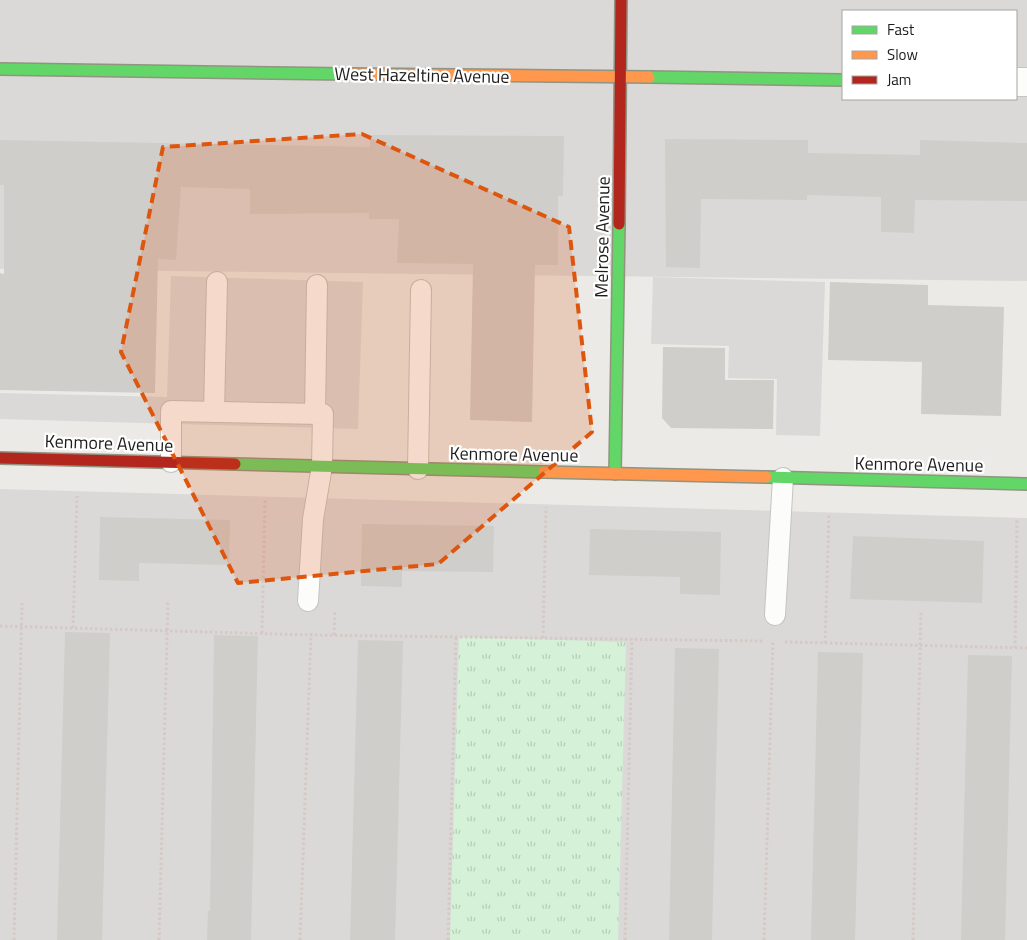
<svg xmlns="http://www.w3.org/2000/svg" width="1027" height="940" viewBox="0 0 1027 940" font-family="'Titillium Web',sans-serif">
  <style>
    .residential { fill: #dbd9d7; fill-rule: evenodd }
    .religious { fill: #dad9d7 }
    .park { fill: url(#park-tufts) }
    .building { fill: #d0cecb }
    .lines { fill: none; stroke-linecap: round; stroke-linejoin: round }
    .lane-casing { stroke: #c4c4c2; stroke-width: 22 }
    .street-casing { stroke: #c4c4c2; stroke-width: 30 }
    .fast-casing { stroke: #919480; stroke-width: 14 }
    .slow-casing { stroke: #919480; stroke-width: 14 }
    .jam-casing { stroke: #919480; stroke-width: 14 }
    .path { stroke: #d5c9c6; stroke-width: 3; stroke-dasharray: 2.5 2.5; stroke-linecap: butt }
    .lane { stroke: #fcfcfb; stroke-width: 20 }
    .street { stroke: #fcfcfb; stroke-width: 28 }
    .fast { stroke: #63d668; stroke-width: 11 }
    .slow { stroke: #ff974d; stroke-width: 11 }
    .jam { stroke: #b3261e; stroke-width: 11 }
    .marked { fill: #de560d; fill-opacity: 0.2; stroke: #de560d; stroke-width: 4; stroke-dasharray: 10 6; stroke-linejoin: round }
    .labels { text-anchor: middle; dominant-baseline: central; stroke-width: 4.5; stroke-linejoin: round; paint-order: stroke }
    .street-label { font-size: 18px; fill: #1d1d1d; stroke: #fff }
  </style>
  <defs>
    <pattern id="park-tufts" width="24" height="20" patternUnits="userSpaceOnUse" patternTransform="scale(1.25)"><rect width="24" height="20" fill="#d5f1d7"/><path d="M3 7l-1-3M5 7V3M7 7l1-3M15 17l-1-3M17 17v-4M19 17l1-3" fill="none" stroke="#b6ceb8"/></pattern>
  </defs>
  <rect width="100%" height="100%" fill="#eceae6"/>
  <g class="residential">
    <path d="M 0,0 L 1027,0 L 1027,281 L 0,269 ZM 843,11 L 1016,11 L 1016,99 L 843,99 Z"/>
    <path d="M 0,489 L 1027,518 L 1027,940 L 0,940 Z"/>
  </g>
  <g class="religious">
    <path d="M 171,276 L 363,282 L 358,429 L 0,419 L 0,393 L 167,397 Z"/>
    <path d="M 653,277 L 825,282 L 820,436 L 776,435 L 777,379 L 728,378 L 729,346 L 651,344 Z"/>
    <path d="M 0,509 L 70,511 L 67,621 L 0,619 Z"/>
    <path d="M 271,519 L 332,520 L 329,628 L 268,627 Z"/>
    <path d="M 760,530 L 821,531 L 819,637 L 758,635 Z"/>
    <path d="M 1024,538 L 1027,538 L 1027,643 L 1022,643 Z"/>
  </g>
  <path class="park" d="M 459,637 L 626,642 L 618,940 L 450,940 Z"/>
  <g class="building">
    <path d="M 370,135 L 564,136 L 563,196 L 558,196 L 558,265 L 535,265 L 532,422 L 470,420 L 473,264 L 397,263 L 399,219 L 369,219 L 369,213 L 250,214 L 250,189 L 181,187 L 176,260 L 158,259 L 155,393 L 0,390 L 0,273 L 4,274 L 4,185 L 0,185 L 0,140 L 370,147 Z"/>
    <path d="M 665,139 L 808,140 L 808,153 L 920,155 L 920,140 L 1027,143 L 1027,201 L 915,200 L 914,233 L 881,232 L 881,197 L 807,195 L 807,200 L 701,199 L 700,268 L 666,267 Z"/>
    <path d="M 830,282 L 928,285 L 928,305 L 1004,307 L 1001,416 L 921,414 L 922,362 L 828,360 Z"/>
    <path d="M 663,347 L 725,348 L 725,380 L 774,380 L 773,429 L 671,428 L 662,418 Z"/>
    <path d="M 100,517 L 230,520 L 229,565 L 139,563 L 139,581 L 99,580 Z"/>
    <path d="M 362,524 L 494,526 L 493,572 L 402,571 L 402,587 L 361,586 Z"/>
    <path d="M 590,529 L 721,532 L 720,595 L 680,594 L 680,577 L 589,575 Z"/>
    <path d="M 853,536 L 984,541 L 982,603 L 850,599 Z"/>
    <path d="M 65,632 L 110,633 L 102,940 L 57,940 Z"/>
    <path d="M 214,635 L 258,636 L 251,940 L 207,940 L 208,911 L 210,911 Z"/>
    <path d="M 358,640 L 403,641 L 395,940 L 350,940 Z"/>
    <path d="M 675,648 L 719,649 L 712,940 L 669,940 Z"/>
    <path d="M 818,652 L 863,653 L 855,940 L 811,940 Z"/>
    <path d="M 968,655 L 1012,656 L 1005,940 L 961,940 Z"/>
  </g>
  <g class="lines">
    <defs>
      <g id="lane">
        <path d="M 214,412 L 217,282"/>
        <path d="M 315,414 L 317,285"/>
        <path d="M 171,462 L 171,411 L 323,414 L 322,466 L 313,519 L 308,601"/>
        <path d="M 418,469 L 421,290"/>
        <path d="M 775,615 L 783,478"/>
      </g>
      <path id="street" d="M 1016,82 L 1027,82"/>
      <g id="fast">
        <path d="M 0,69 L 346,74"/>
        <path d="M 649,77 L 843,80"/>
        <path d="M 235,464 L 544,472"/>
        <path d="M 615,474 L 619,224"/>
        <path d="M 766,477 L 1027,484"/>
      </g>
      <g id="slow">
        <path d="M 346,74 L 649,77"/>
        <path d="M 544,472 L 766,477"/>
      </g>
      <g id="jam">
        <path d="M 619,224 L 621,0"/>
        <path d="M 0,458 L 235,464"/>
      </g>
    </defs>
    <use href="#lane" class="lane-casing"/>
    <use href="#street" class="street-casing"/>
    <use href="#fast" class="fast-casing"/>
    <use href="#slow" class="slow-casing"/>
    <use href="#jam" class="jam-casing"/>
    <g class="path">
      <path d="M 0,626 L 311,635 L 764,641"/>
      <path d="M 73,628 L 77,496"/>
      <path d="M 262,633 L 265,500"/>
      <path d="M 334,635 L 335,611"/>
      <path d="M 543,638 L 546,507"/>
      <path d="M 785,642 L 1027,648"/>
      <path d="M 825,643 L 829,514"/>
      <path d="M 1015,648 L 1017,519"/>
      <path d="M 14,940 L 22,603"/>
      <path d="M 159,940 L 168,600"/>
      <path d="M 300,940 L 311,633"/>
      <path d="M 448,940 L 456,637"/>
      <path d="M 625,940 L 632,639"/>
      <path d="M 764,940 L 773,641"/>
      <path d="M 913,940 L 921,613"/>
    </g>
    <use href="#lane" class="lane"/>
    <use href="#street" class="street"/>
    <use href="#fast" class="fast"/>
    <use href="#slow" class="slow"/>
    <use href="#jam" class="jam"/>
  </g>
  <path class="marked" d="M 362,134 L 569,227 L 592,432 L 438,564 L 238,583 L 121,352 L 163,147 Z"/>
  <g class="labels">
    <g class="street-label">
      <text transform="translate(422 75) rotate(1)">West Hazeltine Avenue</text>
      <text transform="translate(602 237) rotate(-89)">Melrose Avenue</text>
      <text transform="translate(109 443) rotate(2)">Kenmore Avenue</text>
      <text transform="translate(514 454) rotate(1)">Kenmore Avenue</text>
      <text transform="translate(919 464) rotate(1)">Kenmore Avenue</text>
    </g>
  </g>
  <rect x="842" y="10" width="175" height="90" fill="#ffffff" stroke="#a5a5a5"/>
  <rect x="852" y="26" width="25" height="8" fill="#63d668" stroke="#a5a5a5"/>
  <text x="887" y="35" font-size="15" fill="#1d1d1d">Fast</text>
  <rect x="852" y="51" width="25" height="8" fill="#ff974d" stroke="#a5a5a5"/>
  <text x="887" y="60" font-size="15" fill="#1d1d1d">Slow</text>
  <rect x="852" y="76" width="25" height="8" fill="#b3261e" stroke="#a5a5a5"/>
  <text x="887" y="85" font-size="15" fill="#1d1d1d">Jam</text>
</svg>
